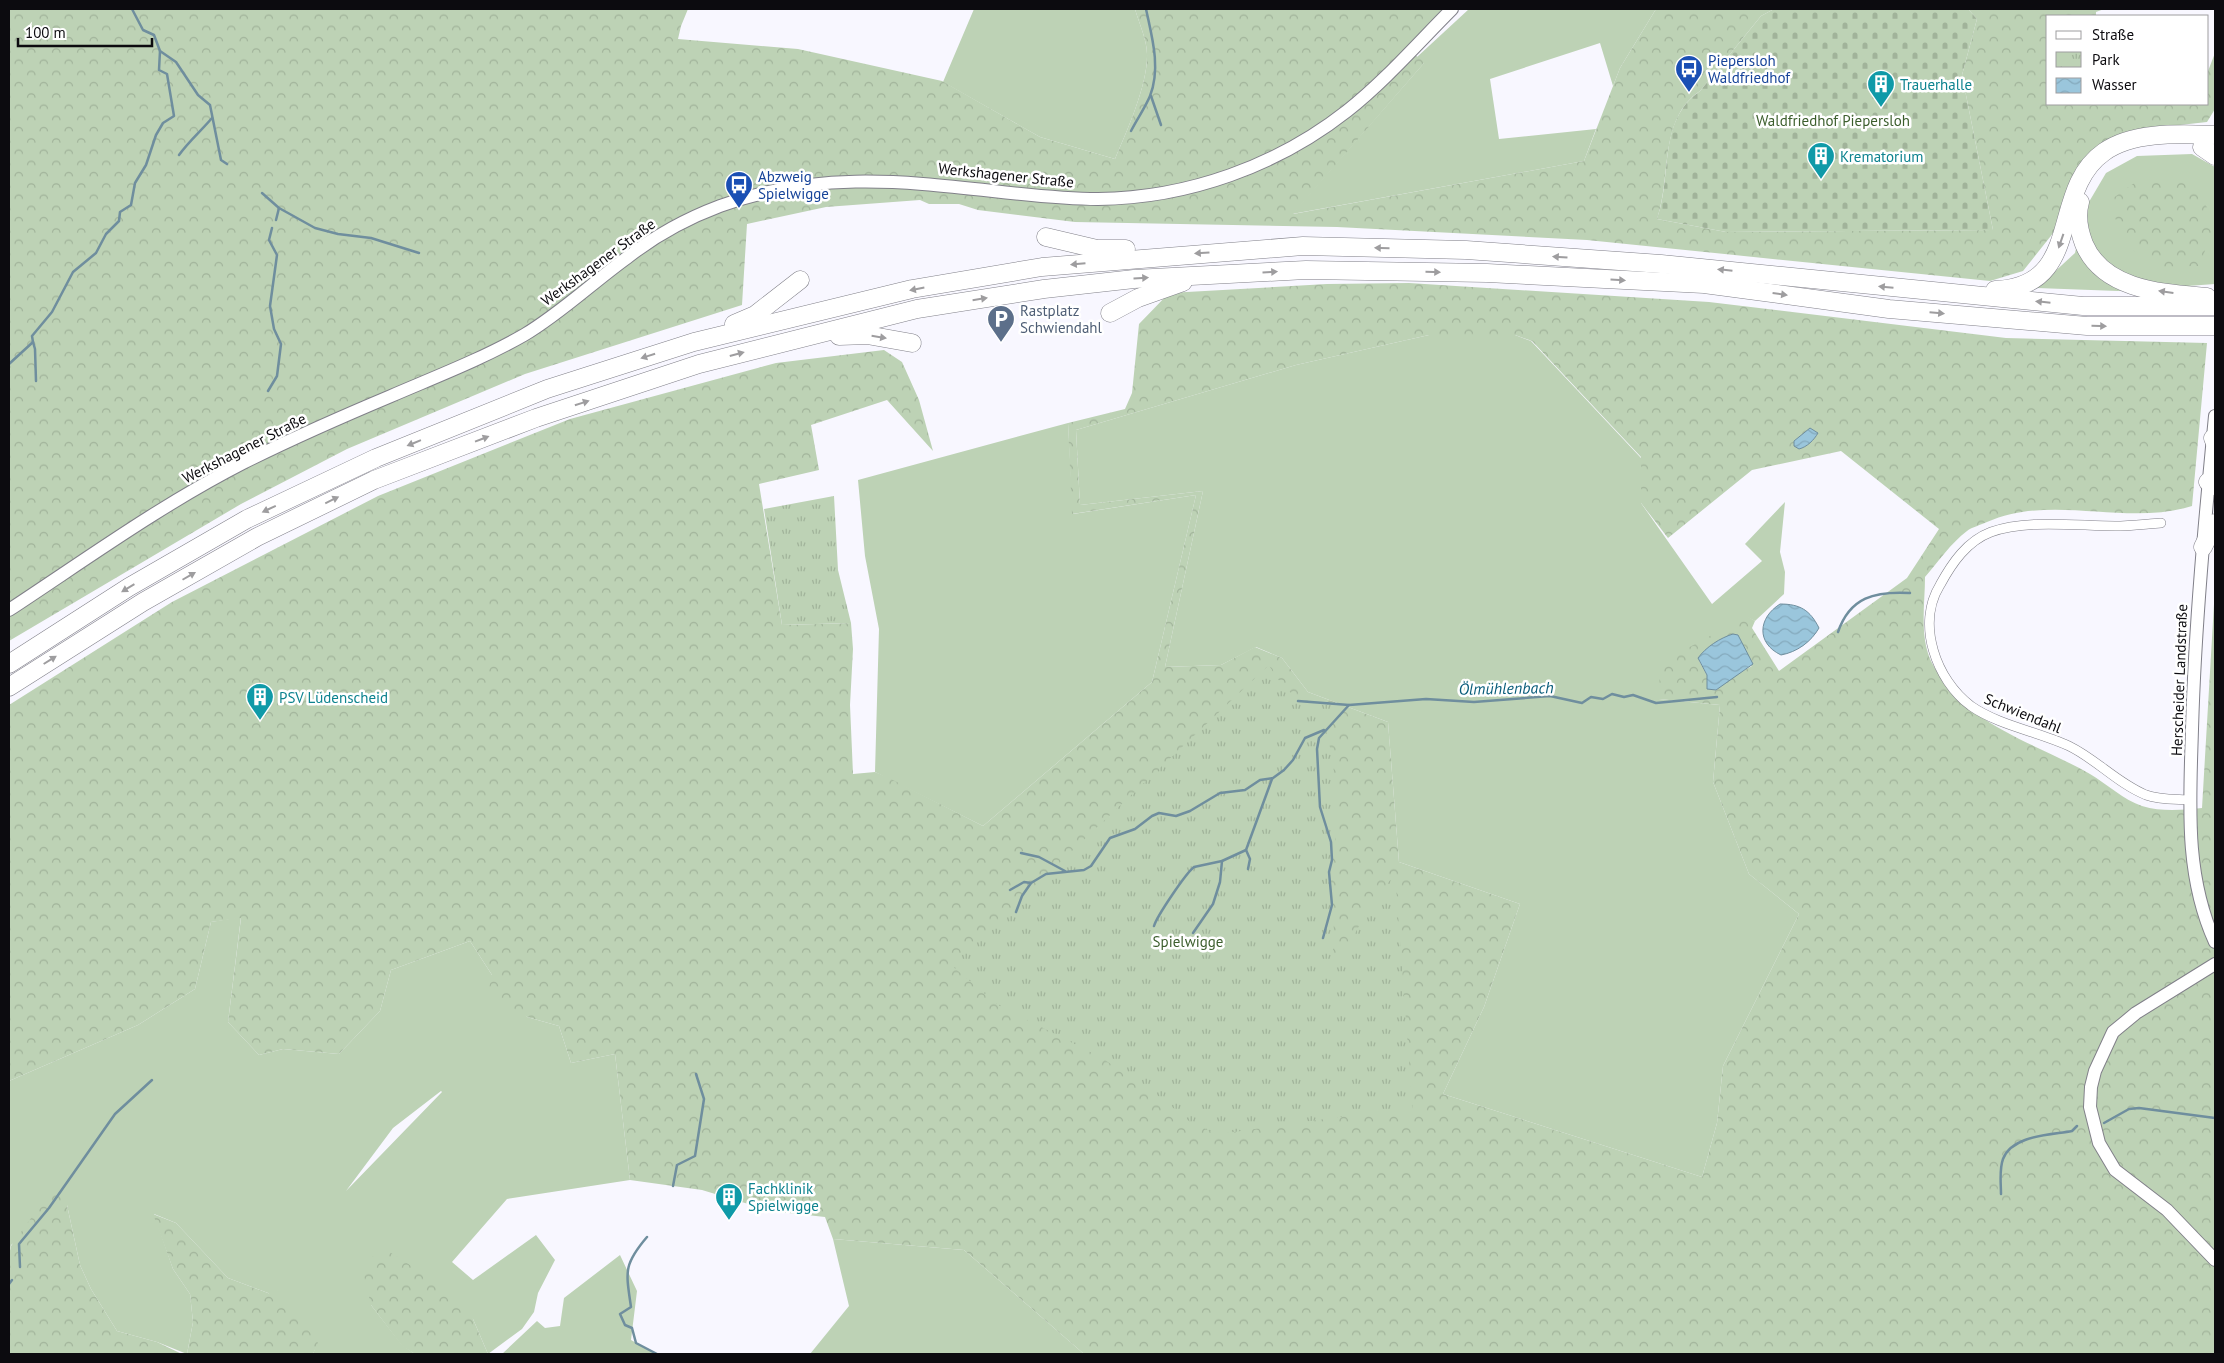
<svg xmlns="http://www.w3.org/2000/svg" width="2224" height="1363" viewBox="0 0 2224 1363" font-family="'PT Sans',sans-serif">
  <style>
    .green { fill: #bdd2b5; fill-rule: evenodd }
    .forest { fill: url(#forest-crowns); fill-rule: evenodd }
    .cemetery { fill: url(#cemetery-stones) }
    .park { fill: url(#park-tufts) }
    .water { fill: url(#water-waves); stroke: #6f8e9e }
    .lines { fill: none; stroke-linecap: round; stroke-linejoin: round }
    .stream { stroke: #6f8e9e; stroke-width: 2.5 }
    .minor-casing { stroke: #818089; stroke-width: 10 }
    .secondary-casing { stroke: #818089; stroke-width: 14 }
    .motorway-casing { stroke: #818089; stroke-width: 19 }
    .minor { stroke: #fff; stroke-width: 9 }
    .secondary { stroke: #fff; stroke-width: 12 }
    .motorway { stroke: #fff; stroke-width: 18 }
    .oneway { fill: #9e9d9f }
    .labels { text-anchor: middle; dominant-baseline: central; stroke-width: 5; stroke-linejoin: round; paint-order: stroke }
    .transit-label { font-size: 15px; fill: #164399; stroke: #fff; text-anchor: start }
    .culture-label { font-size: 15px; fill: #0d838f; stroke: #fff; text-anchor: start }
    .park-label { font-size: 15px; fill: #3c5e2d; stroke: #fff }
    .street-label { font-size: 15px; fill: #0c0b0f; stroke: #fff }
    .service-label { font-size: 15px; fill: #4e5e75; stroke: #fff; text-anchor: start }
    .water-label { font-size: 16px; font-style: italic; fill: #075b79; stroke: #fff }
  </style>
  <defs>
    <pattern id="forest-crowns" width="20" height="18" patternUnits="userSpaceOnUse" patternTransform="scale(1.25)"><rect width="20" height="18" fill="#bdd2b5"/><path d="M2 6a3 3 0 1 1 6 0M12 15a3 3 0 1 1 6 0" fill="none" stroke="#a1b39a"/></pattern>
    <pattern id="cemetery-stones" width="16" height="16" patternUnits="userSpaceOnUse" patternTransform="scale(1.25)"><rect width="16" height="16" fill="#bdd2b5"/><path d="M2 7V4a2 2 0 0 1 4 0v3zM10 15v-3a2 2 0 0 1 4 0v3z" fill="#a1b39a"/></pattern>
    <pattern id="park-tufts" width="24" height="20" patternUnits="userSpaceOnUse" patternTransform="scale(1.25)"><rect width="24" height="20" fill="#bdd2b5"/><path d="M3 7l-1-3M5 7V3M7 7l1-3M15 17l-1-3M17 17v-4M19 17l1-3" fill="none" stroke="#a1b39a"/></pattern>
    <pattern id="water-waves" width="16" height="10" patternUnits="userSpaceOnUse" patternTransform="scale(1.25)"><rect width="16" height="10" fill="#9ac6dc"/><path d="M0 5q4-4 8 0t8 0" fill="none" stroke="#84a9bc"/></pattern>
  </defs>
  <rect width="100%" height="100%" fill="#f8f7ff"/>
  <g class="green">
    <path d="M 974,9 L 1135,9 C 1139,23 1147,40 1147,54 C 1148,84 1127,131 1115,159 L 1040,137 L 943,82 Z"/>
    <path d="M 1469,9 L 1656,9 L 1620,68 L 1613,86 L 1600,43 L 1490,79 L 1499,139 L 1596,129 L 1584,161 L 1292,214 L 1424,63 L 1417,57 Z"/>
    <path d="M 2192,154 L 2215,167 L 2215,284 L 2118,291 L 2037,288 L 2075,253 L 2086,207 L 2106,173 L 2137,156 Z"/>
    <path d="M 1429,335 L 1515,335 L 1531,341 L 1641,458 L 1641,503 L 1712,604 L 1762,561 L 1745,544 L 1785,502 L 1780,552 L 1785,572 L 1784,594 L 1755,621 L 1747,617 L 1659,699 L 1720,705 L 1713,782 L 1749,874 L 1799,914 L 1723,1066 L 1717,1123 L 1702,1177 L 1443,1094 L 1484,1007 L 1520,904 L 1399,862 L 1388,722 L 1308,692 L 1282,658 L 1256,647 L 1221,665 L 1165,667 L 1203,491 L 1080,505 L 1076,430 L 1296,365 Z"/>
    <path d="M 1068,423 L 1073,514 L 1196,495 L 1152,682 L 983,826 L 875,772 L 879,629 L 865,556 L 858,480 Z"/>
    <path d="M 241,917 L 228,1022 L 259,1055 L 283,1049 L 339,1054 L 380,1011 L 391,970 L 470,941 L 492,975 L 527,1017 L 559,1026 L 571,1063 L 615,1054 L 630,1180 L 507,1199 L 452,1262 L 473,1280 L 536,1235 L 555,1260 L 538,1293 L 534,1312 L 522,1329 L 488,1354 L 473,1319 L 371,1305 L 402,1345 L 415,1354 L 313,1354 L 317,1343 L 268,1293 L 228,1278 L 176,1223 L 154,1214 L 173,1269 L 190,1294 L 193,1322 L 187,1354 L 157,1342 L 117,1331 L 91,1289 L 80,1265 L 67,1205 L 11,1245 L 9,1255 L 9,1081 L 138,1025 L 195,989 L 211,922 ZM 441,1091 L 442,1092 L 346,1191 L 393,1128 Z"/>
    <path d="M 833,1239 L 964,1250 L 1084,1354 L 810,1354 L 849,1306 Z"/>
    <path d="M 620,1255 L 637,1291 L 631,1340 L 656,1354 L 502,1354 L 537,1321 L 545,1328 L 560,1326 L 564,1298 Z"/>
  </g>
  <g class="forest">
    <path d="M 9,9 L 688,9 L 681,26 L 678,39 L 798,49 L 942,81 L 1040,137 L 1115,159 C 1127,131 1148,84 1147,54 C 1147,40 1139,23 1135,9 L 1457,9 L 1412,53 L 1425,62 L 1293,214 L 1584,161 L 1620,68 L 1656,9 L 1774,9 L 1761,16 L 1700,91 C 1658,119 1672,177 1657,219 L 1726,232 L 1993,230 L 1962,75 L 1977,19 L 1968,9 L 2104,9 L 2096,12 L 2096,16 L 2048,16 L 2048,104 L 2208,104 L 2208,71 L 2215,53 L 2215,109 L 2207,122 L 2135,130 L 2088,154 L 2067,190 L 2054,232 L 2023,271 L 1990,281 L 1587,240 L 1337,227 L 1075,222 L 978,210 L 959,204 L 929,204 L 920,200 L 826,207 L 747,224 L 742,305 L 525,374 L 347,449 L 241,504 L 9,641 Z"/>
    <path d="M 2137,181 L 2191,182 L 2215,220 L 2200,266 L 2159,267 L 2125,245 L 2109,201 Z"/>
    <path d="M 1409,283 L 1709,302 L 2006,338 L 2207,343 L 2192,506 C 2125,527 2053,493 1987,522 C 1981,525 1972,527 1967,531 C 1951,543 1938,562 1925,577 C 1925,605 1919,637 1932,663 C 1964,725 2034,742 2090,774 C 2107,784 2124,800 2142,806 C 2162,812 2182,810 2202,808 L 2215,587 L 2215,1354 L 1084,1354 L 964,1250 L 833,1239 L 825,1217 L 771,1211 L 702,1190 L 630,1180 L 615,1054 L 571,1063 L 559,1026 L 527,1017 L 488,992 L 492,975 L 470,941 L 391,970 L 380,1011 L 339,1054 L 283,1049 L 259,1055 L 228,1022 L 241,918 L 211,922 L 195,989 L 138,1025 L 9,1081 L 9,705 L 172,602 L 378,496 L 570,419 L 776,363 L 884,350 L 902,362 L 919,400 L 933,451 L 887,400 L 811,425 L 819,470 L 759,484 L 782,625 L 851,623 L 853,649 L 850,705 L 853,774 L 875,772 L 887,777 L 983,826 L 1152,682 L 1196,495 L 1072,514 L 1068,423 L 1125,409 L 1132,393 L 1139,324 L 1169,293 L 1327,284 ZM 1429,335 L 1515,335 L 1532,341 L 1641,457 L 1641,503 L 1668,538 L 1752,470 L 1841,451 L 1939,529 L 1907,578 L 1779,671 L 1752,628 L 1755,621 L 1747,616 L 1660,663 L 1659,699 L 1720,705 L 1713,782 L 1749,874 L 1799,914 L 1723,1066 L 1717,1123 L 1702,1177 L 1443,1094 L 1484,1007 L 1520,904 L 1399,862 L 1388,722 L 1308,692 L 1282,658 L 1255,647 L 1221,665 L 1165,667 L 1203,491 L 1080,505 L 1076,430 L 1296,365 ZM 1698,659 L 1752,666 L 1731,677 L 1716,690 L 1707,683 L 1707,675 Z"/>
    <path d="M 54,1186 L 67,1205 L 80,1265 L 91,1289 L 117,1331 L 157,1342 L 182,1354 L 9,1354 L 9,1255 L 11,1246 Z"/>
    <path d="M 153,1214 L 176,1223 L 228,1278 L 268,1293 L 292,1309 L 318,1343 L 313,1354 L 187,1354 L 193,1322 L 190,1294 L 173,1269 Z"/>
    <path d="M 385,1249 L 446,1288 L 473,1319 L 488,1354 L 415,1354 L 402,1346 L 371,1305 L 361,1264 Z"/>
  </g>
  <path class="cemetery" d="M 1774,9 L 1968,9 L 1977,19 L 1962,75 L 1993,230 L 1726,232 L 1657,219 C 1673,175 1657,121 1700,91 L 1761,16 Z"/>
  <g class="park">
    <path d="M 834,496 L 838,570 L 851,623 L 782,625 L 764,509 Z"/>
    <path d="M 1269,665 C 1289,701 1311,709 1351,703 L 1326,730 L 1332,756 L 1337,797 L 1335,846 L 1329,873 L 1334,913 L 1333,956 L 1336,958 L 1347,948 L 1370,906 L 1395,874 L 1413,1114 L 1381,1111 L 1227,1133 L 1212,1132 L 1189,1121 L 1161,1098 L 1102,1058 L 998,1005 L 951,965 Z"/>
  </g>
  <g class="water">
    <path d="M 1810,428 L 1818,433 C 1814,440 1807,447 1799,449 L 1794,446 L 1794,441 Z"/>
    <path d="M 1780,604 C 1800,604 1810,610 1819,628 C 1811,642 1797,652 1781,655 C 1756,643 1758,618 1780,604 Z"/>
    <path d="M 1733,634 L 1738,635 L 1753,664 L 1716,690 L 1707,689 L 1707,675 L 1698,658 C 1706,647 1720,638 1733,634 Z"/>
  </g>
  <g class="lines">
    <g class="stream">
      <path d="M 132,9 L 143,30 L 154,35 L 160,51 L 176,62 L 198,95 L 210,105 L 221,160 L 227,164"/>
      <path d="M 1151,96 L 1161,125"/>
      <path d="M 1131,131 C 1137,119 1145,108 1150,96 C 1161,68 1152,37 1146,9"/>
      <path d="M 179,155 C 189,141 201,131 212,118"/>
      <path d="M 262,193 L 279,208 L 276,220"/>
      <path d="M 279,208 L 315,228 L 338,234 L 371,238 L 419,253"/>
      <path d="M 33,342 L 35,349 L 36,381"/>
      <path d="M 9,364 L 33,342 L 32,336 L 52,312 L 73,272 L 96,253 L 106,234 L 119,221 L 120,212 L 131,205 L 135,183 L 146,165 L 156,135 L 163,123 L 174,116 L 167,74 L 159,70 L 160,51"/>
      <path d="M 268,391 L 277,376 L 281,344 L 274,329 L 270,306 L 277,255 L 269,240 L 272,228"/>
      <path d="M 1838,632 C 1850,597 1875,591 1910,593"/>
      <path d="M 1298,701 L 1349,705"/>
      <path d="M 1246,850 L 1250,859 L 1248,869"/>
      <path d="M 1021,853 L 1039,857 L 1065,871"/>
      <path d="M 1010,890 L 1024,882 L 1031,883"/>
      <path d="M 1016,912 L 1022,896 L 1031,883 L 1046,874 L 1084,870 L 1091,866 L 1110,838 L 1135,829 L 1152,816 L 1159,813 L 1176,816 L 1190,811 L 1220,793 L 1245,790 L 1260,780 L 1273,778 L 1284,770 L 1293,760 L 1305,738 L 1324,730"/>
      <path d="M 1154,926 C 1157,916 1186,873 1194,867 L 1222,861 L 1246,850 L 1272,779"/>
      <path d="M 1193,933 L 1213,904 L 1220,882 L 1222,861"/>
      <path d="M 1323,938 L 1332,905 L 1329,872 L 1332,860 L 1331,842 L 1320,807 L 1317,749 L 1319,738 L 1349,705 L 1426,699 L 1474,702 L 1550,696 L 1582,703 L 1591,697 L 1603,699 L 1612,694 L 1624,697 L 1633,695 L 1656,703 L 1717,697"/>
      <path d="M 2104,1123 L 2129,1109 L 2139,1108 L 2215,1118"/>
      <path d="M 673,1186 L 677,1165 L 695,1156 L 704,1099 L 696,1074"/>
      <path d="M 2001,1194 C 2001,1183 1999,1170 2003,1159 C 2012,1135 2051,1135 2072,1131 L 2077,1126"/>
      <path d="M 647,1237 C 623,1265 626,1272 631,1307 L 620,1314 L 625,1325 L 632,1328 L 636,1343 L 657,1354"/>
      <path d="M 20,1267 L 19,1244 L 49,1208 L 115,1114 L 152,1080"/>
      <path d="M 9,1284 L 12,1280"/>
    </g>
    <defs>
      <path id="minor" d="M 2161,523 C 2146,524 2130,526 2115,526 C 2078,526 2027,519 1991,532 C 1967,541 1952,563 1940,585 C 1916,624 1936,680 1971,706 C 1998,725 2039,732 2069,746 C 2096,759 2117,783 2146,795 C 2159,800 2176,799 2191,800"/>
      <g id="secondary">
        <path d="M 2215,416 C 2205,520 2195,624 2192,729 C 2190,802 2184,874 2215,942"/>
        <path d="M 9,610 C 85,560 161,505 243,463 C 291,439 341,417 391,396 C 435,377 482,359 524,335 C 561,313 593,282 628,257 C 655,236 688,218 720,206 C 814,172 896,180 993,191 C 1028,195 1063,199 1098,199 C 1188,198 1277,166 1347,111 C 1385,81 1418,43 1452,9"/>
        <path d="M 2215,964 L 2136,1013 L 2113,1032 L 2095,1071 L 2091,1087 L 2090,1107 L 2099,1143 L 2115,1170 L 2167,1210 L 2215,1260"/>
      </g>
      <g id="motorway">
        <path d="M 2202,147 L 2215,156"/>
        <path d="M 2080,202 C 2076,216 2079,231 2084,244 C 2104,291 2164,293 2207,297"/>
        <path d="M 1046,237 L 1097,249 L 1126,249"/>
        <path d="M 1995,290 C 2085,287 2048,191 2104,152 C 2133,131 2181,134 2215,135"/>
        <path d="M 1110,313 L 1138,298 L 1183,282"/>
        <path d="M 734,324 L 755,315 L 800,280"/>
        <path d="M 839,336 L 867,335 L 912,343"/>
        <path d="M 2213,438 L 2215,443"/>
        <path d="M 2208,482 L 2215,486"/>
        <path d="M 2203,547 L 2215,523"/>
        <path d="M 9,664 L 129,587 L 247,519 L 376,458 L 547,389 L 694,342 L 912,289 L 1042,267 L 1303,246 L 1466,250 L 1661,264 L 2083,306 L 2215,306"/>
        <path d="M 9,687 L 143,602 L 257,537 L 374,480 L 536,418 L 699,364 L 917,309 L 1044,289 L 1134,279 L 1306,270 L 1487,273 L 1704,284 L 1889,309 L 2087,326 L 2215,326"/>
      </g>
    </defs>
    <use href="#minor" class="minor-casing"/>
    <use href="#secondary" class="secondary-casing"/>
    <use href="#motorway" class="motorway-casing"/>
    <use href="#minor" class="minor"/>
    <use href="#secondary" class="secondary"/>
    <use href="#motorway" class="motorway"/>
  </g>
  <defs><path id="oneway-solid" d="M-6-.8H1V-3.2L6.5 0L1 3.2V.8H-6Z" transform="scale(1.25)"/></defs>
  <g class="oneway">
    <use href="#oneway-solid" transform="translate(2061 241) rotate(109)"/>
    <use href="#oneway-solid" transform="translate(1382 248) rotate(-179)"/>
    <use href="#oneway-solid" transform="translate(1202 253) rotate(176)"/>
    <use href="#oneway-solid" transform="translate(1560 257) rotate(-176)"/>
    <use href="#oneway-solid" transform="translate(1078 264) rotate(175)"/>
    <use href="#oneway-solid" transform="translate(1725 270) rotate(-174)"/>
    <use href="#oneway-solid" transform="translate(1270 272) rotate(-3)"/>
    <use href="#oneway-solid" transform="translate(1433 272) rotate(1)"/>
    <use href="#oneway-solid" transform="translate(1141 278) rotate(-3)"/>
    <use href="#oneway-solid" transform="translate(1618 280) rotate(3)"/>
    <use href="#oneway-solid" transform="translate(1886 287) rotate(-175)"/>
    <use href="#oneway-solid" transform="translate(917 289) rotate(169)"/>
    <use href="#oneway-solid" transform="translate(2166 292) rotate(-172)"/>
    <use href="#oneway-solid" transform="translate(1780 294) rotate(8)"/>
    <use href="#oneway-solid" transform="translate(980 299) rotate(-9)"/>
    <use href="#oneway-solid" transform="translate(2043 302) rotate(-174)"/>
    <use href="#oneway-solid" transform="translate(1937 313) rotate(5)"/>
    <use href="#oneway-solid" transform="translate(2099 326) rotate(1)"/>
    <use href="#oneway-solid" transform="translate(879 337) rotate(9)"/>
    <use href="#oneway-solid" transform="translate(737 354) rotate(-15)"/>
    <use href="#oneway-solid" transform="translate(648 356) rotate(162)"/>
    <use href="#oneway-solid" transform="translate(582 403) rotate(-18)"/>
    <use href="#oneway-solid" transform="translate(482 439) rotate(-21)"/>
    <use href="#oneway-solid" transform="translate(414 443) rotate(158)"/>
    <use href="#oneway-solid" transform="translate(332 500) rotate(-26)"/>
    <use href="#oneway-solid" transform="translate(269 509) rotate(155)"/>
    <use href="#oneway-solid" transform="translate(189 576) rotate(-30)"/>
    <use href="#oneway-solid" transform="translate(128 588) rotate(149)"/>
    <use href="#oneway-solid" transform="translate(50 660) rotate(-32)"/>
  </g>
  <defs>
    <symbol id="bus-pin" viewBox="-11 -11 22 30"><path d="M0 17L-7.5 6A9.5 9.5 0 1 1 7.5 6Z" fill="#1a4fb4" stroke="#fff"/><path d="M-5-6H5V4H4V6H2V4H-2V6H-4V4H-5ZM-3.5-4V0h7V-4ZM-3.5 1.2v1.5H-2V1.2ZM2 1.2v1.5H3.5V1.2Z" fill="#fff"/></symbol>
    <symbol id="building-pin" viewBox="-11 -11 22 30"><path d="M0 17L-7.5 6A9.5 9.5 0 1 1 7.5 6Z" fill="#0f9aa8" stroke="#fff"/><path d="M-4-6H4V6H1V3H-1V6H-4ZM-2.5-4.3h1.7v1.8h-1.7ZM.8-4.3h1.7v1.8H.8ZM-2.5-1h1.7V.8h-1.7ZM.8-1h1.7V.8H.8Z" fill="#fff"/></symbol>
    <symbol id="parking-pin" viewBox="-11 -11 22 30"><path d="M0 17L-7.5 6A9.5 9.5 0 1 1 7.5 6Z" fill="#5c6f8a" stroke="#fff"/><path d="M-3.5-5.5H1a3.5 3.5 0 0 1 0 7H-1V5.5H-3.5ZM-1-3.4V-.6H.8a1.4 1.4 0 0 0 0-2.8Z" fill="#fff"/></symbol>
  </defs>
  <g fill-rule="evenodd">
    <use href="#bus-pin" x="1673" y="53" width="32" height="43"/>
    <use href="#building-pin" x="1865" y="68" width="32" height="43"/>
    <use href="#building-pin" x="1805" y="140" width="32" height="43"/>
    <use href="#bus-pin" x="723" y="169" width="32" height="43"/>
    <use href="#parking-pin" x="985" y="303" width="32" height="43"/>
    <use href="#building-pin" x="244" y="681" width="32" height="43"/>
    <use href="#building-pin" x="713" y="1181" width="32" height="43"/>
  </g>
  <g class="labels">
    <g class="transit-label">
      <text x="1708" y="60">Piepersloh<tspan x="1708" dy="17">Waldfriedhof</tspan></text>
      <text x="758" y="176">Abzweig<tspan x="758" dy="17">Spielwigge</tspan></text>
    </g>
    <g class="culture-label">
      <text x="1900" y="84">Trauerhalle</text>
      <text x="1840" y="156">Krematorium</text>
      <text x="279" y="697">PSV Lüdenscheid</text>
      <text x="748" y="1188">Fachklinik<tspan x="748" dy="17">Spielwigge</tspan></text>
    </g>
    <g class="park-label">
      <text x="1833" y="120">Waldfriedhof Piepersloh</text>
      <text x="1188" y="941">Spielwigge</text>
    </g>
    <g class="street-label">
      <text transform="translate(1006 175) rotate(6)">Werkshagener Straße</text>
      <text transform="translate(598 262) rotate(-36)">Werkshagener Straße</text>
      <text transform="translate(244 448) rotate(-27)">Werkshagener Straße</text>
      <text transform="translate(2179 680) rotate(-88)">Herscheider Landstraße</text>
      <text transform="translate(2023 713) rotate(22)">Schwiendahl</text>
    </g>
    <g class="service-label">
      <text x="1020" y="310">Rastplatz<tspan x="1020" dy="17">Schwiendahl</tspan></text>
    </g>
    <g class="water-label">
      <text transform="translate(1506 688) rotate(-1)">Ölmühlenbach</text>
    </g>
  </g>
  <rect width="2224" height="1363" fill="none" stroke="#0c0b0f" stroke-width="20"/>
  <rect x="2046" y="15" width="162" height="90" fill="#ffffff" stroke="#9e9d9f"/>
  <rect x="2056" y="31" width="25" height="8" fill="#ffffff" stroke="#9e9d9f"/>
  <text x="2092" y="40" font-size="15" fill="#0c0b0f">Straße</text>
  <rect x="2056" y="52" width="25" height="15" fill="url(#park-tufts)" stroke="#9e9d9f"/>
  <text x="2092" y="65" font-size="15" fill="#0c0b0f">Park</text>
  <rect x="2056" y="78" width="25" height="15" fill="url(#water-waves)" stroke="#9e9d9f"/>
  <text x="2092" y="90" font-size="15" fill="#0c0b0f">Wasser</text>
  <path d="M18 38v8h134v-8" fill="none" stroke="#0c0b0f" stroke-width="2.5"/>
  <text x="25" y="38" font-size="15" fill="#0c0b0f" stroke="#ffffff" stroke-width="4" paint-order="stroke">100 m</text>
</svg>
